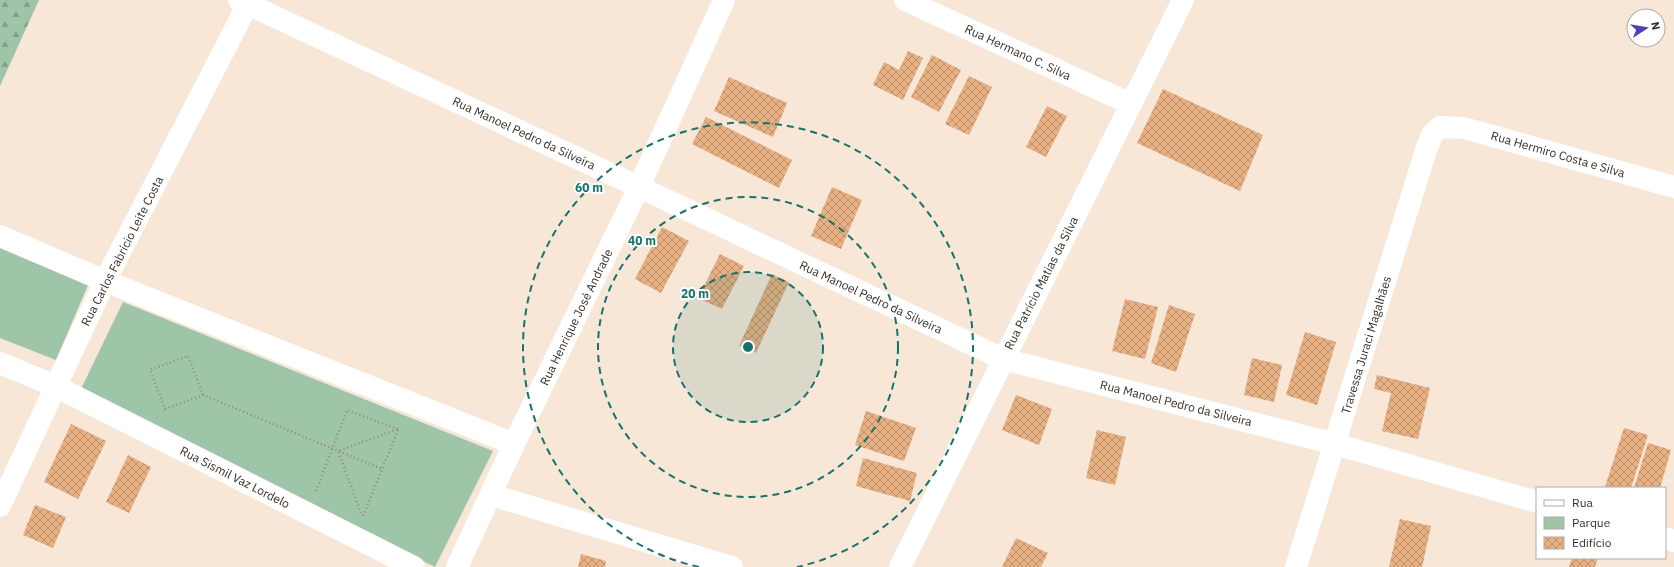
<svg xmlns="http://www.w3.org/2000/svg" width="1674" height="567" viewBox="0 0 1674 567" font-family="'IBM Plex Sans',sans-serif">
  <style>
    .green { fill: #9ec5a7 }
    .forest { fill: url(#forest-firs) }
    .building { fill: url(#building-cross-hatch) }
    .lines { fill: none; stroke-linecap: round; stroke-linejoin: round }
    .path { stroke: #94887e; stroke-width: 2.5; stroke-dasharray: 1 3; stroke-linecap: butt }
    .minor { stroke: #fff; stroke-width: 22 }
    .tertiary { stroke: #fff; stroke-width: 22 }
    .ring { fill: none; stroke: #0f766e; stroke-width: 2; stroke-dasharray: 7 5 }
    .labels { text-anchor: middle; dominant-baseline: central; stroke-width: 4; stroke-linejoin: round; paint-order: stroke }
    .street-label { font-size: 12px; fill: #352e28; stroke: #fff }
    .centre { fill: #0f766e; stroke: #fff; stroke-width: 2 }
    .ring-label { font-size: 12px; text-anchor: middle; font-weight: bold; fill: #0f766e; stroke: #fff; stroke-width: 4; stroke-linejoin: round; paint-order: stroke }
  </style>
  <defs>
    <pattern id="forest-firs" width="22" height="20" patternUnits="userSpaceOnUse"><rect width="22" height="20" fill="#9ec5a7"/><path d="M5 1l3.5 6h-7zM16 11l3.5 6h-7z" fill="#82a088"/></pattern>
    <pattern id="building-cross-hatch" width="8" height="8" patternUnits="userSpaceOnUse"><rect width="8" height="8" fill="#e8b183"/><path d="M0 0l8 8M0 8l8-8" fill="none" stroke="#bd906b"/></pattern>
  </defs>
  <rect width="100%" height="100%" fill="#f8e6d7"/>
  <g class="green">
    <path d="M 0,242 L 91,278 L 56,360 L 0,338 Z"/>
    <path d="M 123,302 L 493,451 L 435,567 L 80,391 Z"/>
  </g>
  <path class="forest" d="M 0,0 L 39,0 L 0,86 Z"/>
  <g class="building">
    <path d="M 908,51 L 923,58 L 903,100 L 873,85 L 884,62 L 899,70 Z"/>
    <path d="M 932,55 L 961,70 L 939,112 L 911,97 Z"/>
    <path d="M 969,76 L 992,87 L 969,135 L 945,124 Z"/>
    <path d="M 729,77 L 787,103 L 773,137 L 714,111 Z"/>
    <path d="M 1163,89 L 1263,135 L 1240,191 L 1137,143 Z"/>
    <path d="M 1047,106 L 1067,116 L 1046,157 L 1026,147 Z"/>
    <path d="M 706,117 L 792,160 L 779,188 L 692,144 Z"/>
    <path d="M 832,187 L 862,200 L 841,249 L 811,236 Z"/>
    <path d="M 662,227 L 689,241 L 661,293 L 635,279 Z"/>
    <path d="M 720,254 L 744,266 L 722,309 L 698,298 Z"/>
    <path d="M 772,274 L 789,282 L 756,353 L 739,346 Z"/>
    <path d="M 1125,299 L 1158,307 L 1145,359 L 1112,351 Z"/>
    <path d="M 1169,305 L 1195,314 L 1176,372 L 1151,363 Z"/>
    <path d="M 1305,332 L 1336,342 L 1317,405 L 1286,395 Z"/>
    <path d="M 1252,358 L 1282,365 L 1274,402 L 1244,395 Z"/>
    <path d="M 1377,375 L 1430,388 L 1418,439 L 1382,431 L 1391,393 L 1374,389 Z"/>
    <path d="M 1016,395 L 1052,409 L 1039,445 L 1002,430 Z"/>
    <path d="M 866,411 L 916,428 L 904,461 L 855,445 Z"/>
    <path d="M 71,424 L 106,441 L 78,499 L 44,482 Z"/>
    <path d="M 1624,428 L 1648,435 L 1631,488 L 1608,488 L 1605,487 Z"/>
    <path d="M 1097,430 L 1126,437 L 1115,485 L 1086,478 Z"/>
    <path d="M 1648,443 L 1671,450 L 1660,488 L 1634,488 Z"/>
    <path d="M 128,455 L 151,467 L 129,513 L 106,502 Z"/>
    <path d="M 863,458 L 917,473 L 910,501 L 856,486 Z"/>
    <path d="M 35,505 L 66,517 L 53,548 L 23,535 Z"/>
    <path d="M 1400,519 L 1431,526 L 1422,567 L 1389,567 Z"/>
    <path d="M 1016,538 L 1048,553 L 1041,567 L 1002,567 Z"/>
    <path d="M 581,554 L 606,561 L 605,567 L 578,567 Z"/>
    <path d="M 1572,558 L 1598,558 L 1595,567 L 1569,567 Z"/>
  </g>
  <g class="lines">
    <g class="path">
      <path d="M 203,395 L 188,356 L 150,370 L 165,409 L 203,395 L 382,469"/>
      <path d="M 316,491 L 347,410 L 398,429"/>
      <path d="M 361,513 L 338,451 L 398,429"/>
      <path d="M 363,516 L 398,430"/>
    </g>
    <g class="minor">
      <path d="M 239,0 L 639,187 L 1003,359 L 1335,444 L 1537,502"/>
      <path d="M 905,0 L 1131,104"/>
      <path d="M 0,236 L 105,281 L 514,444"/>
      <path d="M 491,495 L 732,567"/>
      <path d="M 0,506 L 105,281 L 250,0"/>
      <path d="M 1665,538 L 1674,541"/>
      <path d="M 457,567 L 514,444 L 639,187 L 724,0"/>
      <path d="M 900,567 L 1183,0"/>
      <path d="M 1296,567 L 1427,147 L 1432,135 L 1440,127 L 1464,128 L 1674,187"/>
    </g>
    <path class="tertiary" d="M 0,363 L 55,386 L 414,567"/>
  </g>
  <circle cx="748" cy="347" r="75" fill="#0f766e" fill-opacity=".12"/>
  <g class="ring">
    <circle cx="748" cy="347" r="75"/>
    <circle cx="748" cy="347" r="150"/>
    <path d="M699 567A225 225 0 1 1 797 567"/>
  </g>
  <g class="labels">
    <g class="street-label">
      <text transform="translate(1018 52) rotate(25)">Rua Hermano C. Silva</text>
      <text transform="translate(524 133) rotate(25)">Rua Manoel Pedro da Silveira</text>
      <text transform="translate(1558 154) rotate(16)">Rua Hermiro Costa e Silva</text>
      <text transform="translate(122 251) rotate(-63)">Rua Carlos Fabrício Leite Costa</text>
      <text transform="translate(1041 283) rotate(-63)">Rua Patrício Matias da Silva</text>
      <text transform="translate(871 297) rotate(25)">Rua Manoel Pedro da Silveira</text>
      <text transform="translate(576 317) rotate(-64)">Rua Henrique José Andrade</text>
      <text transform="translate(1366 345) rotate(-73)">Travessa Juraci Magalhães</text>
      <text transform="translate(1176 403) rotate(14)">Rua Manoel Pedro da Silveira</text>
      <text transform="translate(235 477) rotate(27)">Rua Sismil Vaz Lordelo</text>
    </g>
  </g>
  <circle cx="748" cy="347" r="6" class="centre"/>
  <g class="ring-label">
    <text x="589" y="192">60 m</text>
    <text x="642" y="245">40 m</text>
    <text x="695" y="298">20 m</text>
  </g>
  <rect x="1536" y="487" width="130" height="72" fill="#ffffff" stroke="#aeaba9"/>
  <rect x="1544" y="500" width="20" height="6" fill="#ffffff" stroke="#aeaba9"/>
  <text x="1572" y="507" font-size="12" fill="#352e28">Rua</text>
  <rect x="1544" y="517" width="20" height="12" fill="#9ec5a7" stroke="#aeaba9"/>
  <text x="1572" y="527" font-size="12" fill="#352e28">Parque</text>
  <rect x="1544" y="537" width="20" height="12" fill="url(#building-cross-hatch)" stroke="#aeaba9"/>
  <text x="1572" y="547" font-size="12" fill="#352e28">Edifício</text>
  <g transform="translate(1646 28) rotate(78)"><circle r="19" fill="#ffffff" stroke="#aeaba9"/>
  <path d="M0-3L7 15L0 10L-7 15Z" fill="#4b40b7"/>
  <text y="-6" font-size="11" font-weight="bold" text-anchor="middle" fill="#352e28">N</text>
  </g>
</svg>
